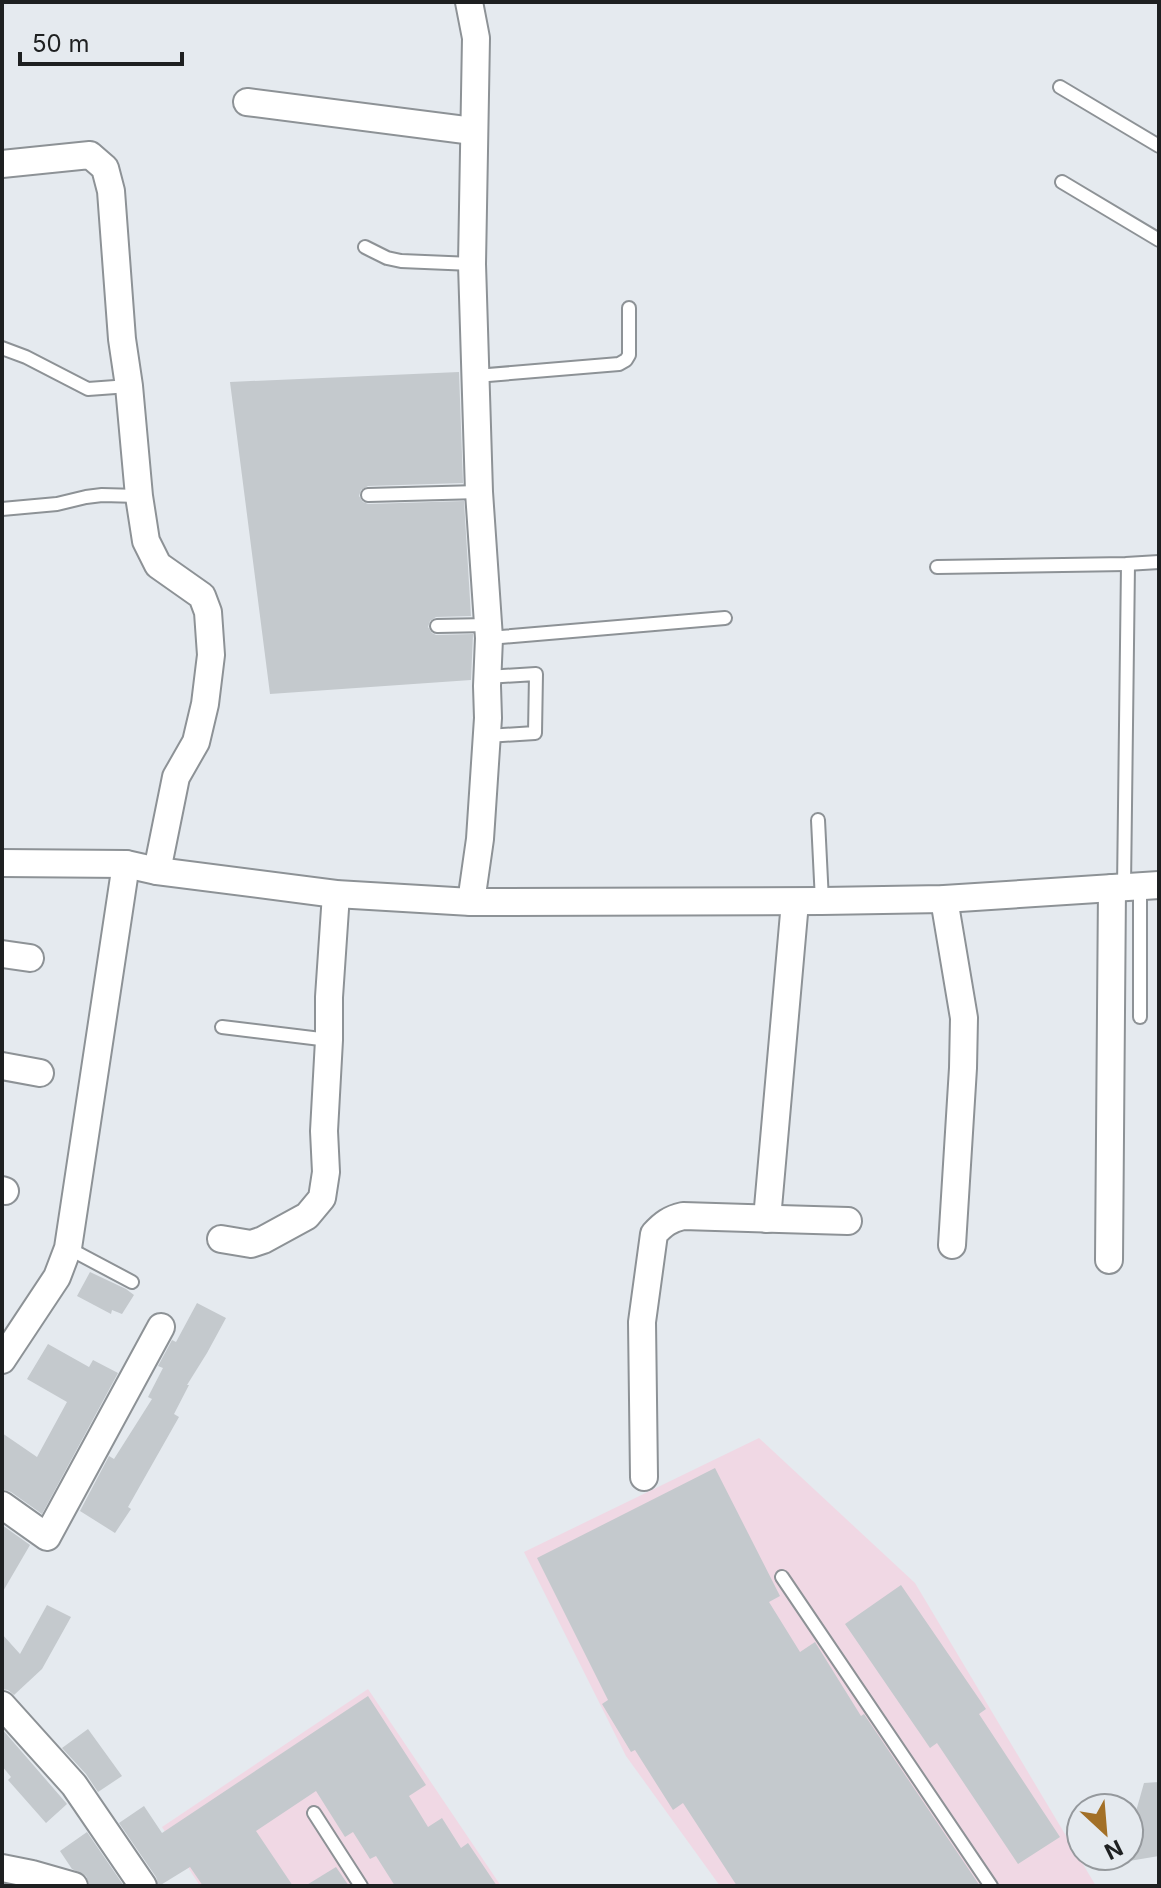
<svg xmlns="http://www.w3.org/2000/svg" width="1161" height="1888" viewBox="0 0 1161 1888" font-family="Inter,sans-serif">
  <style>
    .commercial { fill: #f0d8e4 }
    .building { fill: #c4c9cd }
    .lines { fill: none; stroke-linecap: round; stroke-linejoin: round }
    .lane-casing { stroke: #8d9296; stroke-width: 16 }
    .street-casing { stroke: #8d9296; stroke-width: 30 }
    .lane { stroke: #fff; stroke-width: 12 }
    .street { stroke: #fff; stroke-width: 26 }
  </style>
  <rect width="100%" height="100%" fill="#e5eaef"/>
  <g class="commercial">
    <path d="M 759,1438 L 915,1583 L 1096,1886 L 720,1886 L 626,1756 L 524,1552 Z"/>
    <path d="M 368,1689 L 501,1886 L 200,1886 L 162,1827 Z"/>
  </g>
  <g class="building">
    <path d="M 459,372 L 463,483 L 368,486 L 361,490 L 359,496 L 363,502 L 368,504 L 464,501 L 471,616 L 436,617 L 430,621 L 428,627 L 432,633 L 436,635 L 473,634 L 471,680 L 270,694 L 230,382 Z"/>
    <path d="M 90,1272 L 126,1289 L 134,1295 L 122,1314 L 112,1310 L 111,1314 L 77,1296 Z"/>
    <path d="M 197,1303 L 226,1318 L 207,1353 L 187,1385 L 189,1385 L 174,1414 L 179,1417 L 128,1507 L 131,1509 L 115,1533 L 80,1511 L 109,1456 L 114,1459 L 152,1399 L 148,1397 L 163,1368 L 158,1366 L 172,1340 L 176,1342 Z"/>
    <path d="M 48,1344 L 89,1367 L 93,1360 L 118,1373 L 42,1514 L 11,1492 L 2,1489 L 2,1433 L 37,1457 L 67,1402 L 27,1379 Z"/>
    <path d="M 715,1468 L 780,1596 L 769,1602 L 800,1652 L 815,1642 L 861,1716 L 864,1714 L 980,1886 L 737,1886 L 683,1803 L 673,1810 L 635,1750 L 631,1752 L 602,1704 L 608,1700 L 537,1558 Z"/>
    <path d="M 2,1525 L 30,1545 L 2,1593 Z"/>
    <path d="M 901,1585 L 986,1709 L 979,1714 L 1060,1837 L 1018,1864 L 937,1743 L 930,1748 L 845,1624 Z"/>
    <path d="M 47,1605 L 71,1617 L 42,1669 L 14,1695 L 8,1690 L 2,1689 L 2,1634 L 20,1654 Z"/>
    <path d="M 368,1696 L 426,1785 L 409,1796 L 428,1827 L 442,1818 L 461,1848 L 468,1843 L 497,1886 L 395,1886 L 376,1856 L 370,1859 L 353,1832 L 345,1837 L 316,1791 L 256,1831 L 293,1886 L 203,1886 L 190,1867 L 159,1886 L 156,1877 L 119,1823 L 144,1806 L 162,1833 Z"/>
    <path d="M 2,1729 L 67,1804 L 46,1823 L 8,1780 L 11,1777 L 2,1766 Z"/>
    <path d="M 88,1729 L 122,1776 L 98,1792 L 86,1774 L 62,1748 Z"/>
    <path d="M 1159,1782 L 1159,1856 L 1129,1861 L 1129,1836 L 1144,1783 Z"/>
    <path d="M 87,1832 L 124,1886 L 90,1886 L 86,1876 L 72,1869 L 60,1851 Z"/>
    <path d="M 336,1867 L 349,1886 L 305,1886 Z"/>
  </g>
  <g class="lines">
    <defs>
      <g id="lane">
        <path d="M 1060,87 L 1159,146"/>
        <path d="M 1062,182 L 1159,240"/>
        <path d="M 365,247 L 387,258 L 401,261 L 472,264"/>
        <path d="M 2,348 L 26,357 L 88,389 L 129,386"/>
        <path d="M 476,376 L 619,364 L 626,360 L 629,355 L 629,308"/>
        <path d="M 368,495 L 479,492"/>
        <path d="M 2,509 L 57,504 L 86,497 L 102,495 L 139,496"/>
        <path d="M 937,567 L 1126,564 L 1159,562"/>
        <path d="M 437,626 L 488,625"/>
        <path d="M 489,638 L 725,618"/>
        <path d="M 487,736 L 535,733 L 536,674 L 487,677"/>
        <path d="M 818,820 L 822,901"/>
        <path d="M 1140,886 L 1140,1017"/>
        <path d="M 1124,887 L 1128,564"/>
        <path d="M 222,1027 L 329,1040"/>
        <path d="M 68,1248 L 132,1282"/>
        <path d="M 782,1577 L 991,1886"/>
        <path d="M 314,1813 L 361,1886"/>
      </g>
      <g id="street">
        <path d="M 469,2 L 476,38 L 472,264 L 479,492 L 489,638 L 487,686 L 488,718 L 480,839 L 471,902"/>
        <path d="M 247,102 L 473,131"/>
        <path d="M 2,164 L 90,155 L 105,168 L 111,191 L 122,339 L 129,386 L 139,496 L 146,541 L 158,565 L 202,596 L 208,612 L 211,655 L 205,704 L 196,742 L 176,777 L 157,871"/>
        <path d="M 2,863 L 126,864 L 157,871 L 336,894 L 471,902 L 822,901 L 944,899 L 1159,885"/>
        <path d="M 944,899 L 964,1018 L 963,1068 L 952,1245"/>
        <path d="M 2,954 L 30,958"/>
        <path d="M 2,1066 L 40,1073"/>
        <path d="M 2,1190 L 5,1191"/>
        <path d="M 767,1219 L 795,902"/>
        <path d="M 221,1239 L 251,1244 L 263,1240 L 307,1216 L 322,1198 L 326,1172 L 324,1131 L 329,1040 L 329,997 L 336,894"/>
        <path d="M 1109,1260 L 1112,888"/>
        <path d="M 2,1360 L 57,1277 L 68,1248 L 126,864"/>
        <path d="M 644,1477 L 642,1322 L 654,1234 C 663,1224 670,1219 683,1216 L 848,1221"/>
        <path d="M 2,1505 L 47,1537 L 161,1327"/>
        <path d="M 2,1705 L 74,1785 L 143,1886"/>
        <path d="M 2,1868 L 32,1874 L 74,1886"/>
      </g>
    </defs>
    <use href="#lane" class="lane-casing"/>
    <use href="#street" class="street-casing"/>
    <use href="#lane" class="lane"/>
    <use href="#street" class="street"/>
  </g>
  <rect width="1161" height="1888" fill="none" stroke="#1e2021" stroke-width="8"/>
  <g transform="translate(1105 1832) rotate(154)"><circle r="38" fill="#e5eaef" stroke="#95999d" stroke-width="2"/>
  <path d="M0-6L14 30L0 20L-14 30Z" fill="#a37027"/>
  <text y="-12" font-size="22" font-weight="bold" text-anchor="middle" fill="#1e2021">N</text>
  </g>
  <path d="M20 52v12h162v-12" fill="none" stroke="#1e2021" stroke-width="4"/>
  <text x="32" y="52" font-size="24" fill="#1e2021" stroke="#e5eaef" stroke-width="6" paint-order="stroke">50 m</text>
</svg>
